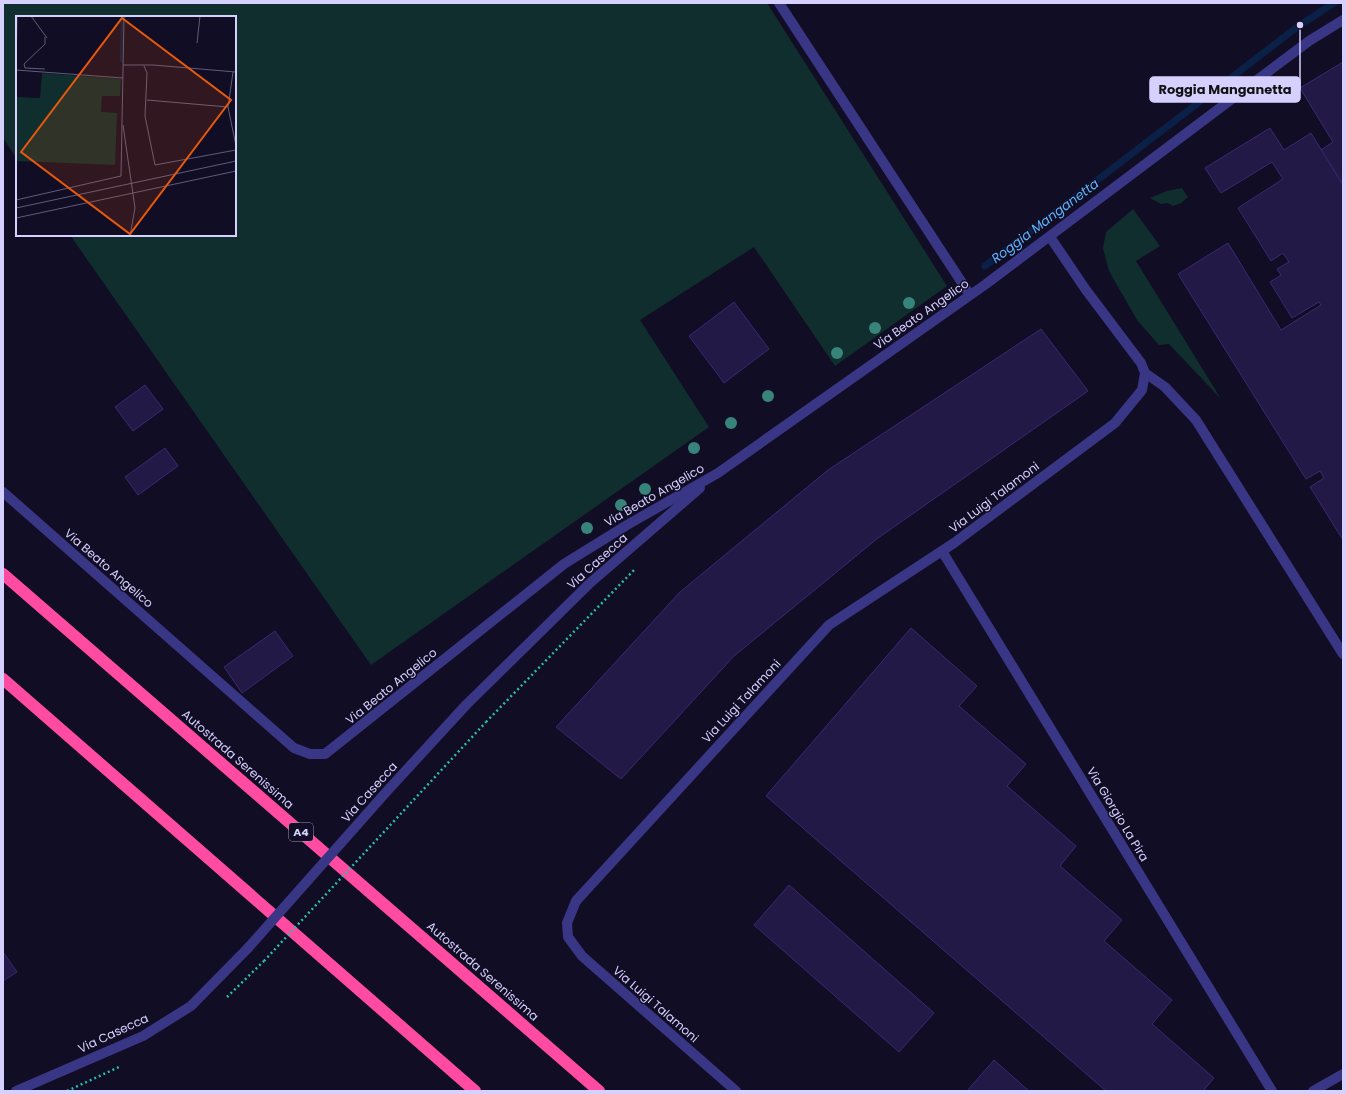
<svg xmlns="http://www.w3.org/2000/svg" width="1346" height="1094" viewBox="0 0 1346 1094" font-family="Poppins,sans-serif">
  <style>
    .green { fill: #102e2d }
    .lines { fill: none; stroke-linecap: round; stroke-linejoin: round }
    .stream { stroke: #0a2047; stroke-width: 7 }
    .building { fill: #221946; stroke: #382a73 }
    .path { stroke: #2abab1; stroke-width: 2.5; stroke-dasharray: 2 3; stroke-linecap: butt }
    .minor { stroke: #393685; stroke-width: 10 }
    .highway { stroke: #ff4ba1; stroke-width: 12 }
    .path-bridge { stroke: #2abab1; stroke-width: 2.5; stroke-dasharray: 2 3; stroke-linecap: butt }
    .minor-bridge { stroke: #393685; stroke-width: 10 }
    .tree { fill: #38837a }
    .labels { text-anchor: middle; dominant-baseline: central; stroke-width: 3; stroke-linejoin: round; paint-order: stroke }
    .shield { fill: #110d24; stroke: #9b96bd; stroke-width: 1 }
    .shield-label { font-size: 11px; font-weight: bold; fill: #d6d0ff }
    .street-label { font-size: 12px; fill: #d6d0ff; stroke: #110d24 }
    .water-label { font-size: 13px; font-style: italic; fill: #5eb5ff; stroke: #110d24 }
    .inset-river { fill: none; stroke: #0a2047; stroke-width: 2 }
    .inset-road { fill: none; stroke: #605b7c; stroke-width: 1 }
    .view { fill: #e8590c; fill-opacity: 0.15; stroke: #e8590c; stroke-width: 2 }
    .inset-edge { fill: none; stroke: #d6d0ff; stroke-width: 2 }
    .leader { fill: none; stroke: #d6d0ff; stroke-width: 1.5 }
    .callout-dot { fill: #d6d0ff; stroke: #110d24; stroke-width: 1.5 }
    .callout { fill: #d6d0ff; stroke: #d6d0ff; stroke-width: 1.5 }
    .callout-label { font-size: 13px; text-anchor: middle; font-weight: bold; fill: #111 }
  </style>
  <rect width="100%" height="100%" fill="#110d24"/>
  <g class="green">
    <path d="M 3,3 L 767,3 L 947,286 L 835,366 L 754,247 L 640,320 L 709,427 L 371,665 L 70,235 L 235,235 L 235,17 L 17,17 L 17,159 L 3,138 Z"/>
    <path d="M 1182,188 L 1188,197 L 1181,203 L 1173,206 L 1168,203 L 1161,204 L 1150,198 L 1167,191 Z"/>
    <path d="M 1133,209 L 1160,246 L 1136,261 L 1221,399 L 1169,344 L 1159,345 L 1137,320 L 1109,271 L 1103,248 L 1106,232 Z"/>
  </g>
  <g class="lines">
    <path class="stream" d="M 985,266 L 1300,25 L 1334,3"/>
  </g>
  <g class="building">
    <path d="M 1343,62 L 1343,185 L 1321,150 L 1333,142 L 1300,88 Z"/>
    <path d="M 1270,128 L 1284,150 L 1311,133 L 1343,185 L 1343,540 L 1310,487 L 1324,478 L 1320,471 L 1306,479 L 1178,274 L 1228,243 L 1281,330 L 1321,305 L 1319,302 L 1292,318 L 1270,282 L 1281,275 L 1277,269 L 1289,262 L 1283,253 L 1271,261 L 1238,208 L 1283,179 L 1272,162 L 1221,193 L 1205,168 Z"/>
    <path d="M 734,302 L 769,349 L 724,383 L 689,336 Z"/>
    <path d="M 1041,329 L 1088,391 L 878,538 L 734,656 L 621,779 L 556,727 L 680,592 L 828,470 Z"/>
    <path d="M 145,385 L 163,409 L 133,431 L 115,407 Z"/>
    <path d="M 165,448 L 178,466 L 138,495 L 125,477 Z"/>
    <path d="M 911,628 L 977,686 L 959,706 L 1026,764 L 1007,786 L 1076,846 L 1060,866 L 1122,920 L 1104,941 L 1172,1000 L 1152,1024 L 1214,1078 L 1203,1091 L 1106,1091 L 766,796 Z"/>
    <path d="M 275,631 L 293,656 L 242,693 L 224,667 Z"/>
    <path d="M 789,885 L 934,1013 L 899,1052 L 754,925 Z"/>
    <path d="M 3,952 L 17,972 L 3,981 Z"/>
    <path d="M 994,1060 L 1029,1091 L 967,1091 Z"/>
  </g>
  <g class="lines">
    <g class="path">
      <path d="M 486,722 L 636,568"/>
      <path d="M 227,997 L 264,961"/>
      <path d="M 67,1091 L 119,1067"/>
    </g>
    <g class="minor">
      <path d="M 779,3 L 970,295"/>
      <path d="M 1145,373 L 1165,387 L 1196,420 L 1343,654"/>
      <path d="M 3,492 L 294,748 L 310,754 L 325,754 L 564,564 L 627,525 L 718,473 L 986,284 L 1309,41 L 1343,20"/>
      <path d="M 942,551 L 1272,1091"/>
      <path d="M 466,705 L 590,583 L 700,488"/>
      <path d="M 16,1091 L 143,1036 L 191,1006 L 248,948"/>
      <path d="M 736,1091 L 582,956 L 568,937 L 567,923 L 576,901 L 829,625 L 954,543 L 1115,423 L 1142,390 L 1145,373 L 1141,363 L 1086,290 L 1050,237"/>
      <path d="M 1313,1091 L 1343,1074"/>
    </g>
    <g class="highway">
      <path d="M 3,574 L 599,1091"/>
      <path d="M 3,679 L 475,1091"/>
    </g>
    <path class="path-bridge" d="M 264,961 L 486,722"/>
    <path class="minor-bridge" d="M 248,948 L 388,790 L 466,705"/>
  </g>
  <g class="tree">
    <circle cx="909" cy="303" r="6"/>
    <circle cx="875" cy="328" r="6"/>
    <circle cx="837" cy="353" r="6"/>
    <circle cx="768" cy="396" r="6"/>
    <circle cx="731" cy="423" r="6"/>
    <circle cx="694" cy="448" r="6"/>
    <circle cx="645" cy="489" r="6"/>
    <circle cx="621" cy="505" r="6"/>
    <circle cx="587" cy="528" r="6"/>
  </g>
  <g class="labels">
    <rect class="shield" x="289" y="823" width="24" height="18" rx="3"/>
    <g class="shield-label">
      <text x="301" y="832">A4</text>
    </g>
    <g class="street-label">
      <text transform="translate(921 314) rotate(-35)">Via Beato Angelico</text>
      <text transform="translate(654 495) rotate(-30)">Via Beato Angelico</text>
      <text transform="translate(994 497) rotate(-37)">Via Luigi Talamoni</text>
      <text transform="translate(597 561) rotate(-42)">Via Casecca</text>
      <text transform="translate(109 568) rotate(41)">Via Beato Angelico</text>
      <text transform="translate(391 686) rotate(-39)">Via Beato Angelico</text>
      <text transform="translate(741 701) rotate(-47)">Via Luigi Talamoni</text>
      <text transform="translate(238 759) rotate(41)">Autostrada Serenissima</text>
      <text transform="translate(369 792) rotate(-48)">Via Casecca</text>
      <text transform="translate(1118 814) rotate(59)">Via Giorgio La Pira</text>
      <text transform="translate(483 971) rotate(41)">Autostrada Serenissima</text>
      <text transform="translate(656 1004) rotate(41)">Via Luigi Talamoni</text>
      <text transform="translate(113 1033) rotate(-25)">Via Casecca</text>
    </g>
    <g class="water-label">
      <text transform="translate(1045 221) rotate(-37)">Roggia Manganetta</text>
    </g>
  </g>
  <g transform="translate(16 16)">
    <rect width="220" height="220" fill="#110d24"/>
    <path d="M 26,57 L 105,63 L 104,80 L 86,80 L 85,96 L 101,97 L 99,149 L 0,145 L 0,81 L 24,82 Z" fill="#102e2d"/>
    <path class="inset-river" d="M 105,46 L 106,0"/>
    <path class="inset-road" d="M 15,0 L 31,22M 29,21 L 29,28 L 8,48 L 9,52 L 29,53M 181,27 L 184,0M 0,49 L 1,0M 107,49 L 137,49 L 220,56M 128,50 L 131,57 L 129,100 L 139,149 L 220,134M 0,54 L 107,62M 217,56 L 212,91 L 220,130M 131,84 L 212,91M 107,109 L 119,192 L 114,220M 0,184 L 105,160 L 108,0M 0,192 L 220,145M 0,202 L 220,155"/>
    <path class="view" d="M 106,2 L 215,84 L 114,218 L 5,136 Z"/>
    <rect width="220" height="220" class="inset-edge"/>
  </g>
  <path class="leader" d="M1300 25L1300 90"/>
  <circle class="callout-dot" cx="1300" cy="25" r="4"/>
  <rect class="callout" x="1150" y="77" width="150" height="25" rx="4"/>
  <g class="callout-label">
    <text x="1225" y="94">Roggia Manganetta</text>
  </g>
  <rect width="1346" height="1094" fill="none" stroke="#d6d0ff" stroke-width="8"/>
</svg>
